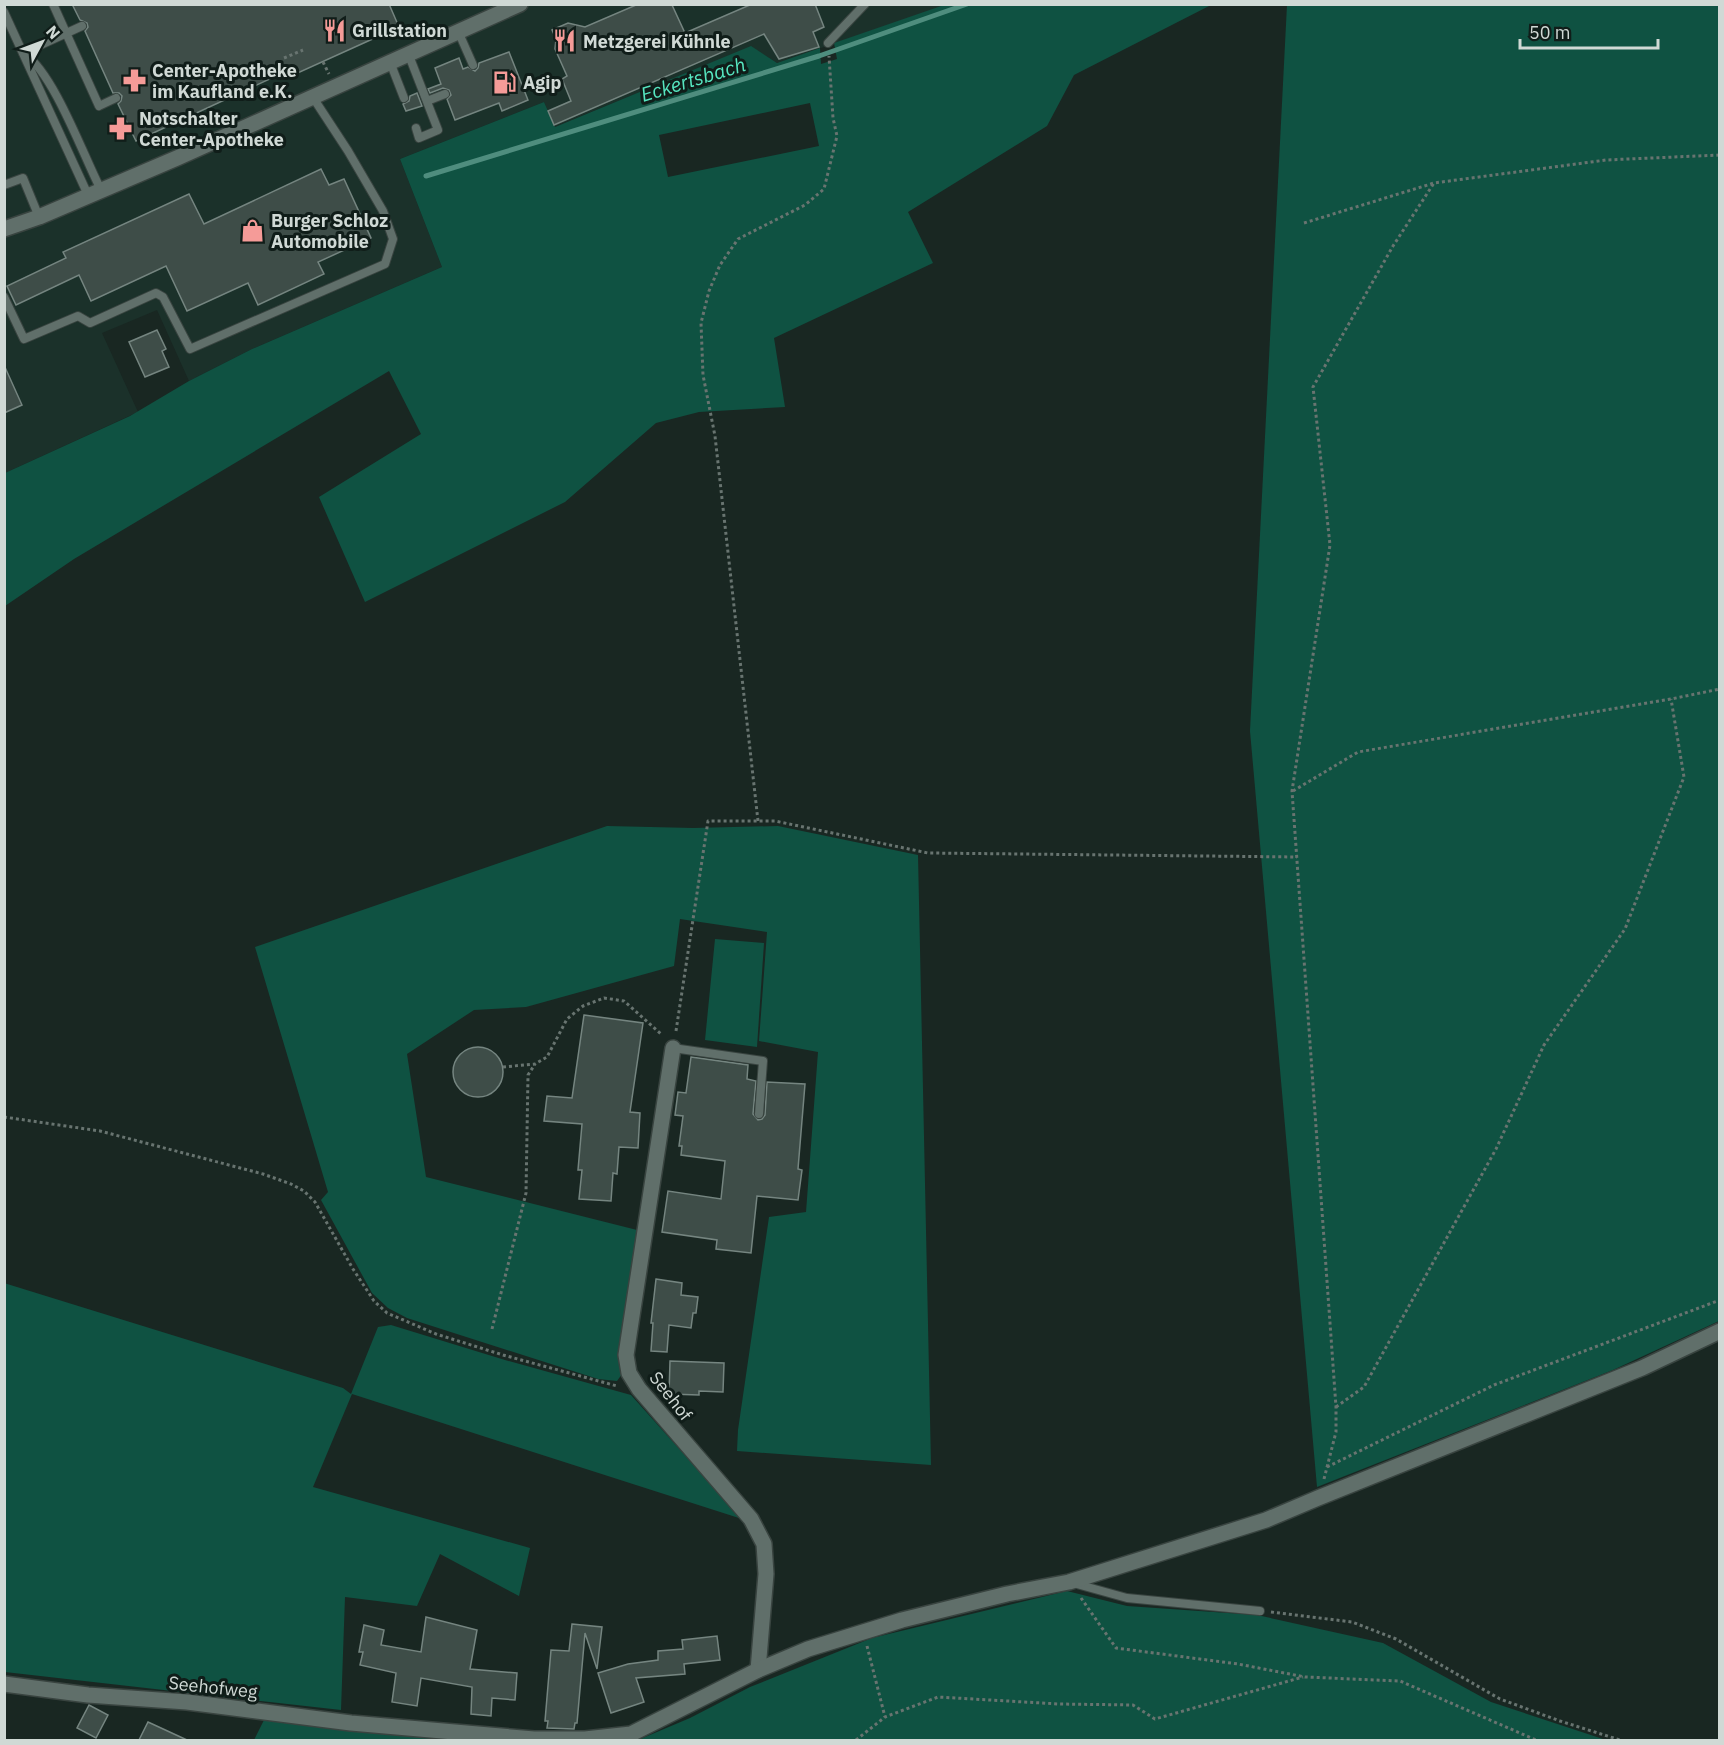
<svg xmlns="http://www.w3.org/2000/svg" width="1724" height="1745" viewBox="0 0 1724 1745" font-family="'IBM Plex Sans',sans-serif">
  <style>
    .built { fill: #1b312a }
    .green { fill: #0f5242; fill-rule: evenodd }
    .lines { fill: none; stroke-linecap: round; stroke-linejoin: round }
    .stream { stroke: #4f8d7e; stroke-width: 5 }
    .building { fill: #3e4d48; stroke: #758580; stroke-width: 1.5 }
    .lane-casing { stroke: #394440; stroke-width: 10 }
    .street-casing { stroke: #394440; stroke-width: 18 }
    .secondary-casing { stroke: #394440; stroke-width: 18 }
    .path { stroke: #687470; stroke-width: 3; stroke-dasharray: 3 3; stroke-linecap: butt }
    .lane { stroke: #606f6a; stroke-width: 8 }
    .street { stroke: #606f6a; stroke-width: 15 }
    .secondary { stroke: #606f6a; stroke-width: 15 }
    .labels { text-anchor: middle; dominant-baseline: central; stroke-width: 6; stroke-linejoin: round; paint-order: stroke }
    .poi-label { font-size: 18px; font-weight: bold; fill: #d0d9d5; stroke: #101d19; text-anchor: start }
    .street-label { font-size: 18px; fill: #d0d9d5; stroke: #101d19 }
    .water-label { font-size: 20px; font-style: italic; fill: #56e6c0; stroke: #101d19 }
  </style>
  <rect width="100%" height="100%" fill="#192722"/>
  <path class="built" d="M 4,5 L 947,5 L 777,63 L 751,47 L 554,127 L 544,102 L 400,159 L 442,267 L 252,349 L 189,381 L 157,310 L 102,333 L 138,412 L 5,473 Z"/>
  <g class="green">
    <path d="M 947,4 L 1211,5 L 1074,75 L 1047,126 L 908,212 L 933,263 L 774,338 L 785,407 L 699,412 L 656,423 L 565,502 L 365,602 L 319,497 L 421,434 L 389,371 L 74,559 L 5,606 L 5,473 L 130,416 L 189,381 L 252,349 L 442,267 L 400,159 L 544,102 L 555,127 L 751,46 L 777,63 L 820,48 L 821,64 L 837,59 L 834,43 ZM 810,103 L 819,146 L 668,177 L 659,135 Z"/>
    <path d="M 1287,5 L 1720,5 L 1719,1321 L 1613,1370 L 1317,1487 L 1250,731 Z"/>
    <path d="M 607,826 L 693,828 L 778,826 L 918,855 L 931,1465 L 737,1451 L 738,1430 L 769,1217 L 806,1212 L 818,1052 L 759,1041 L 767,932 L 680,919 L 674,966 L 526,1007 L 474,1010 L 407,1054 L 426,1177 L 641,1231 L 622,1353 L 622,1374 L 617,1381 L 598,1379 L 407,1318 L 388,1308 L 372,1293 L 321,1200 L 328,1192 L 255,947 Z"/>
    <path d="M 715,939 L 764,943 L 757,1047 L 705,1040 Z"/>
    <path d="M 4,1283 L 343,1388 L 351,1394 L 378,1327 L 391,1325 L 505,1360 L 631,1395 L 742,1519 L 352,1394 L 313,1487 L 530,1548 L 519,1596 L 440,1554 L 417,1606 L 345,1597 L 341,1710 L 5,1672 Z"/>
    <path d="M 1067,1591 L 1127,1606 L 1257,1615 L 1383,1643 L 1491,1702 L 1606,1740 L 638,1740 L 690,1718 L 750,1687 L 872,1638 Z"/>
    <path d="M 264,1720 L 448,1740 L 254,1740 Z"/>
  </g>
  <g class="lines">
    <path class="stream" d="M 426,176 L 819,56 L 967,4"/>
  </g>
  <g class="building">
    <path d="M 72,4 L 389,4 L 399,27 L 291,76 L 289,70 L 136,141 L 118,104 L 121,101 L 122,96 L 119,93 L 113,93 L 85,31 L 88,27 L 87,23 L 80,20 Z"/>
    <path d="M 752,4 L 815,4 L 824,27 L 813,32 L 819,47 L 779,59 L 764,34 L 554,125 L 548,111 L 571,101 L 562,79 L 567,76 L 555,49 L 556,39 L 552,30 L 568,23 L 585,27 L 636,5 L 672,5 L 685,33 Z"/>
    <path d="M 509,52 L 528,100 L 502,111 L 499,103 L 455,120 L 447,99 L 451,95 L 449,90 L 443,88 L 430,93 L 428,89 L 441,84 L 435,68 L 459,58 L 463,69 L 468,67 L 475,71 L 478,68 L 479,63 Z"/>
    <path d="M 417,93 L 422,106 L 406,111 L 403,104 L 409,101 L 410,96 Z"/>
    <path d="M 321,169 L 329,185 L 344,179 L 371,238 L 318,262 L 324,274 L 258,305 L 248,283 L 187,311 L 166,266 L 91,301 L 79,275 L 16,305 L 7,286 L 66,258 L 63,252 L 189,194 L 204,224 Z"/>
    <path d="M 157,330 L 166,349 L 162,351 L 169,367 L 145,377 L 129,342 Z"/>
    <path d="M 4,365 L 22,405 L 4,413 Z"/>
    <path d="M 584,1015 L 643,1023 L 630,1112 L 640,1113 L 638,1148 L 619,1147 L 617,1174 L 613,1173 L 611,1201 L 579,1199 L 582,1170 L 578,1170 L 582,1124 L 544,1121 L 547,1096 L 572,1098 Z"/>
    <circle cx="478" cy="1072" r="25"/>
    <path d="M 691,1057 L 748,1065 L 747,1079 L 756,1081 L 753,1114 L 758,1120 L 762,1119 L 765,1115 L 767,1082 L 805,1084 L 798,1169 L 802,1170 L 798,1200 L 757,1196 L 751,1253 L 716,1249 L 717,1240 L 662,1232 L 668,1191 L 721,1199 L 725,1161 L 681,1155 L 682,1146 L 679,1146 L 683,1116 L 675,1115 L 678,1092 L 686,1093 Z"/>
    <path d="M 656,1279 L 682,1283 L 681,1295 L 698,1297 L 696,1313 L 693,1313 L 691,1328 L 669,1325 L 667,1352 L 651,1351 L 653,1323 L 651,1323 Z"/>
    <path d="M 670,1361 L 724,1363 L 723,1392 L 699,1391 L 699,1395 L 669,1394 Z"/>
    <path d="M 426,1617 L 477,1630 L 470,1669 L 517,1673 L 515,1700 L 492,1698 L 491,1716 L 471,1714 L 472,1687 L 421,1678 L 417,1706 L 392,1702 L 396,1673 L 360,1665 L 363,1652 L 359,1652 L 364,1625 L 384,1630 L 381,1645 L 421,1652 Z"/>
    <path d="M 572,1624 L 602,1627 L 597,1669 L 585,1633 L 577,1723 L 575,1723 L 574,1729 L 547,1728 L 548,1721 L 545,1721 L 551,1650 L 569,1651 Z"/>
    <path d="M 717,1636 L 720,1660 L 684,1664 L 685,1674 L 636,1678 L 644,1702 L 611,1713 L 598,1673 L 628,1664 L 658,1660 L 658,1651 L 683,1649 L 682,1640 Z"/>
    <path d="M 89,1705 L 108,1715 L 96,1738 L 77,1728 Z"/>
    <path d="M 148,1722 L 187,1740 L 139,1740 Z"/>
  </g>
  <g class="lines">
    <defs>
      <g id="lane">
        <path d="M 53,4 L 99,106 L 116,98"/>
        <path d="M 4,12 L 88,195"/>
        <path d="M 458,31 L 473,65"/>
        <path d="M 828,43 L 865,4"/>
        <path d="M 23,53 L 82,26"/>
        <path d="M 408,53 L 438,130 L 419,138 L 416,128"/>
        <path d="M 25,54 C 55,76 83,155 101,190"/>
        <path d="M 390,62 L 404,98"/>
        <path d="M 427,101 L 445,94"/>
        <path d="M 4,185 L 23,178 L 39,217"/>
        <path d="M 4,297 L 24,339 L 78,316 L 90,323 L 156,293 L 163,297 L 190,349 L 385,264 L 393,239 L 383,211 L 348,151 L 312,96"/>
        <path d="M 673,1048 L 763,1061 L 759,1114"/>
        <path d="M 1073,1583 L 1127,1598 L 1260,1611"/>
      </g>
      <g id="street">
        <path d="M 673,1048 L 626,1355 L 629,1373 L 639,1389 L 751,1519 L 764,1544 L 766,1574 L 758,1670"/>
        <path d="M 4,1684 L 88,1695 L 187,1702 L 351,1723 L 534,1739 L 585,1739 L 631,1734 L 758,1670 L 808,1649 L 902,1620 L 1007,1594 L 1069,1582 L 1266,1520 L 1318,1498 L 1642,1368 L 1720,1331"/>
      </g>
      <path id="secondary" d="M 4,229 L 39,217 L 177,158 L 520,4"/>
    </defs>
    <use href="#lane" class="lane-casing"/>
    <use href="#street" class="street-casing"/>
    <use href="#secondary" class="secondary-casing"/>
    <g class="path">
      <path d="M 284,58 L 303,50"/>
      <path d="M 323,62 L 329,74"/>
      <path d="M 1304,223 L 1434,183 L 1606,160 L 1720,155"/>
      <path d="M 1293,791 L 1358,752 L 1671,699 L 1720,689"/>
      <path d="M 758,821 L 715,436 L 703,375 L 701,323 L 709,291 L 720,265 L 738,239 L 805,205 L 824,189 L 837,136 L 833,118 L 829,56"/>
      <path d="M 676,1031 L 708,821 L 775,821 L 928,853 L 1297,857"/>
      <path d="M 503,1067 L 535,1064 L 547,1057 L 567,1019 L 583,1006 L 604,998 L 624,1001 L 662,1035"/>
      <path d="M 4,1117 L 100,1131 L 263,1174 L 291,1184 L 304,1191 L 315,1202 L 353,1269 L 374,1301 L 387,1313 L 436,1334 L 503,1355 L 617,1386"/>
      <path d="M 492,1329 L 526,1193 L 528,1075 L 535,1064"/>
      <path d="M 1336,1407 L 1364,1387 L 1496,1149 L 1544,1045 L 1625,929 L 1684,777 L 1671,699"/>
      <path d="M 1327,1467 L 1494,1385 L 1720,1300"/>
      <path d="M 1324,1479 L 1336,1432 L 1336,1407 L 1292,791 L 1330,545 L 1313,387 L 1393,246 L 1434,183"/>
      <path d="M 1081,1598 L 1116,1648 L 1238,1664 L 1305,1677 L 1400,1681 L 1536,1740"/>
      <path d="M 1271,1612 L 1352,1622 L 1396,1639 L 1500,1699 L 1560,1721 L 1620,1740"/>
      <path d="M 867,1646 L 885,1717"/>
      <path d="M 856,1740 L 885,1717 L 938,1697 L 1059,1704 L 1133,1705 L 1155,1719 L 1303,1677"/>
    </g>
    <use href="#lane" class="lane"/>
    <use href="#street" class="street"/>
    <use href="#secondary" class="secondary"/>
  </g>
  <defs>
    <symbol id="restaurant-bare" viewBox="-9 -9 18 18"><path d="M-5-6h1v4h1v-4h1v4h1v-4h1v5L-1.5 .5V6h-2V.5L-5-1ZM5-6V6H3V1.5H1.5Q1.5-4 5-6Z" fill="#f59b98" stroke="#101d19" stroke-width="2.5" paint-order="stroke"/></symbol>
    <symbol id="pharmacy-bare" viewBox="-9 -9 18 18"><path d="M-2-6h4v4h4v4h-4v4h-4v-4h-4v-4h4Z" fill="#f59b98" stroke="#101d19" stroke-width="2.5" paint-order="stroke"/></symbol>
    <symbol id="fuel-bare" viewBox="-9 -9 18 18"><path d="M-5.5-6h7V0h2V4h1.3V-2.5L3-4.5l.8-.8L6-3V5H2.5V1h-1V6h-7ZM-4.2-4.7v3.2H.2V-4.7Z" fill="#f59b98" stroke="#101d19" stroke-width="2.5" paint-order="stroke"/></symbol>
    <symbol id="shop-bare" viewBox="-9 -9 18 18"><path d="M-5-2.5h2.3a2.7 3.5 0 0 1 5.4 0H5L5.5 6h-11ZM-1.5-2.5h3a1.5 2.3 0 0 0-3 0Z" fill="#f59b98" stroke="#101d19" stroke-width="2.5" paint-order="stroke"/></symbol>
  </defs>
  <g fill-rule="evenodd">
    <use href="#restaurant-bare" x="318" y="14" width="33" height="33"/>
    <use href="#restaurant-bare" x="548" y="24" width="33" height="33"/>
    <use href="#pharmacy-bare" x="118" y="64" width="33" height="33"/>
    <use href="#fuel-bare" x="488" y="66" width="33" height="33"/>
    <use href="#pharmacy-bare" x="104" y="112" width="33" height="33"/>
    <use href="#shop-bare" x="236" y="214" width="33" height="33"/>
  </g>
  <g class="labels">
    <g class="poi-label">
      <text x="352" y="30">Grillstation</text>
      <text x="583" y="41">Metzgerei Kühnle</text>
      <text x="152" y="70">Center-Apotheke<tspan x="152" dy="21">im Kaufland e.K.</tspan></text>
      <text x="523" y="82">Agip</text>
      <text x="139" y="118">Notschalter<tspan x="139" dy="21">Center-Apotheke</tspan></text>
      <text x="271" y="220">Burger Schloz<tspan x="271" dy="21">Automobile</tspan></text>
    </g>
    <g class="street-label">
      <text transform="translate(671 1396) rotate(52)">Seehof</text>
      <text transform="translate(213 1687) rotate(6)">Seehofweg</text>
    </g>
    <g class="water-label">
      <text transform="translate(693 79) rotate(-17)">Eckertsbach</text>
    </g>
  </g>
  <rect width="1724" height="1745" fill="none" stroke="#d0d9d5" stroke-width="12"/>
  <g transform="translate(42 42) rotate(49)" stroke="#101d19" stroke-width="4.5" paint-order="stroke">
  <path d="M0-4.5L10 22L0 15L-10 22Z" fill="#d0d9d5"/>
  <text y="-9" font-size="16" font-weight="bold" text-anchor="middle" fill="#d0d9d5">N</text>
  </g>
  <path d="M1520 39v9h138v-9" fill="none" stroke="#d0d9d5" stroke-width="3"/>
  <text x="1529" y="39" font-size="18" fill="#d0d9d5" stroke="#101d19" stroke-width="4.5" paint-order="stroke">50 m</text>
</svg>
